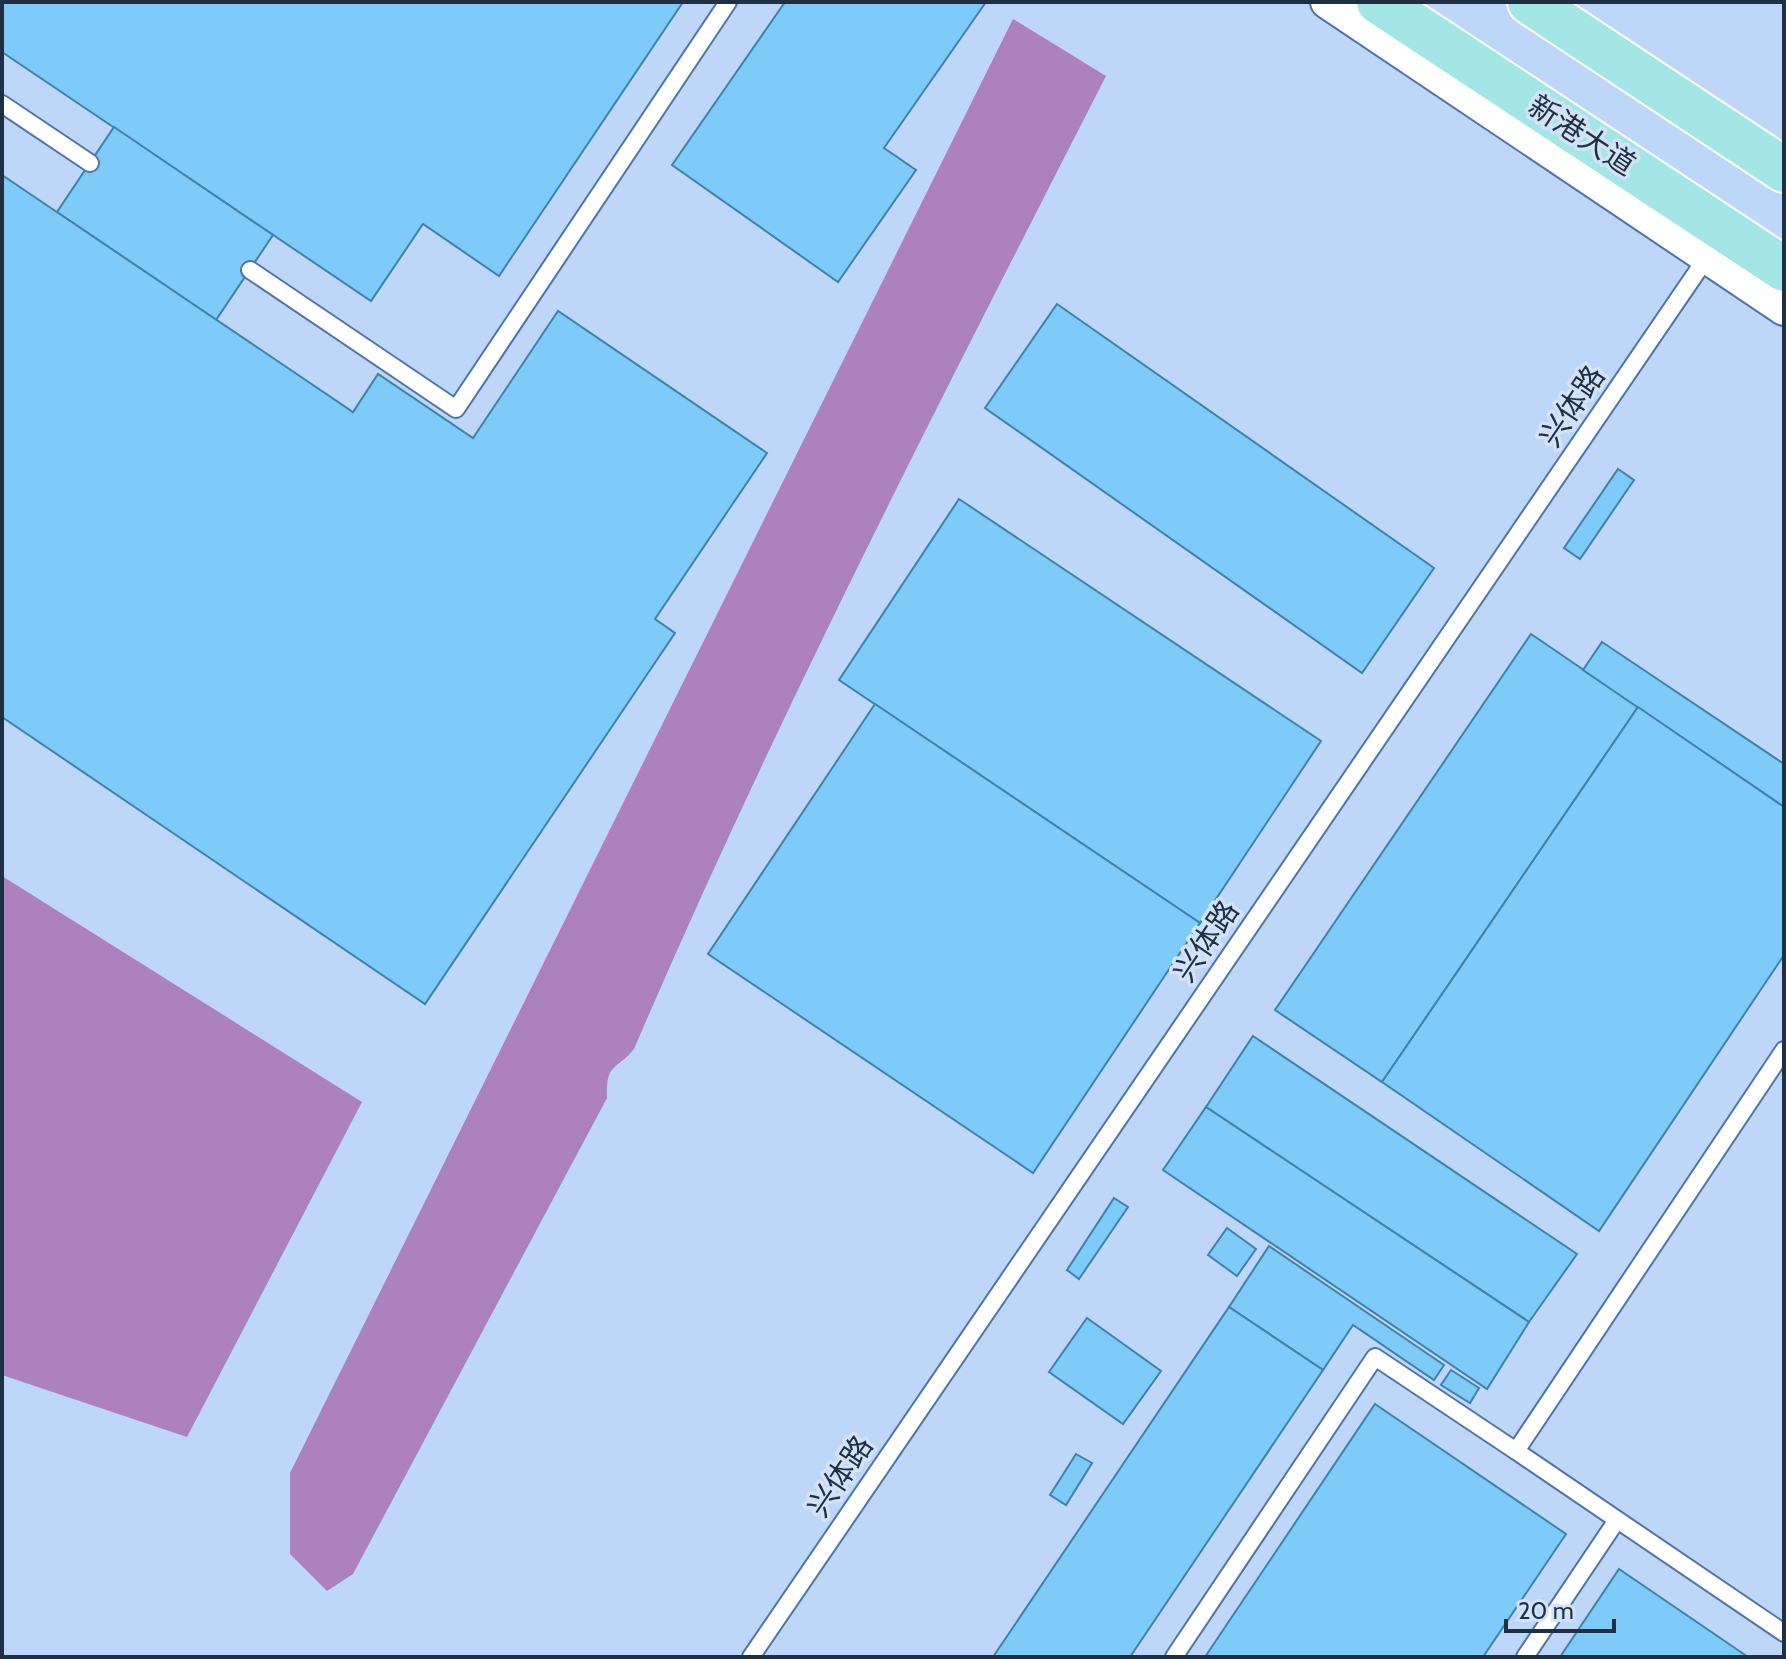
<svg xmlns="http://www.w3.org/2000/svg" width="1786" height="1659" viewBox="0 0 1786 1659" font-family="Cabin,'Noto Sans SC',sans-serif">
  <style>
    .water { fill: #ac81be }
    .building { fill: #7ecaf8; stroke: #4182a8; stroke-width: 2 }
    .lines { fill: none; stroke-linecap: round; stroke-linejoin: round }
    .lane-casing { stroke: #4f74a5; stroke-width: 20 }
    .street-casing { stroke: #4f74a5; stroke-width: 36 }
    .primary-casing { stroke: #fff; stroke-width: 48 }
    .lane { stroke: #fff; stroke-width: 16 }
    .street { stroke: #fff; stroke-width: 32 }
    .primary { stroke: #a4e6e6; stroke-width: 44 }
    .labels { text-anchor: middle; dominant-baseline: central; stroke-width: 7; stroke-linejoin: round; paint-order: stroke }
    .street-label { font-size: 30px; fill: #1f2f44; stroke: #d2e3f9 }
  </style>
  <rect width="100%" height="100%" fill="#bed6f7"/>
  <g class="water">
    <path d="M 1013,19 L 1106,76 C 942,397 776,718 634,1049 C 615,1072 606,1062 607,1098 L 353,1574 L 327,1591 L 290,1554 L 290,1473 Z"/>
    <path d="M 2,876 L 362,1102 L 187,1437 L 2,1375 Z"/>
  </g>
  <g class="building">
    <path d="M 2,2 L 683,2 L 499,276 L 423,224 L 371,301 L 2,52 Z"/>
    <path d="M 785,2 L 986,2 L 884,148 L 916,170 L 838,282 L 672,165 Z"/>
    <path d="M 114,127 L 273,235 L 216,320 L 57,212 Z"/>
    <path d="M 2,175 L 353,412 L 378,374 L 473,438 L 558,311 L 767,453 L 655,619 L 675,633 L 425,1004 L 2,717 Z"/>
    <path d="M 1057,304 L 1434,568 L 1362,673 L 985,408 Z"/>
    <path d="M 1618,469 L 1634,480 L 1580,559 L 1564,548 Z"/>
    <path d="M 959,499 L 1321,741 L 1200,923 L 839,680 Z"/>
    <path d="M 1531,634 L 1638,707 L 1382,1082 L 1275,1010 Z"/>
    <path d="M 1602,642 L 1784,764 L 1784,807 L 1583,670 Z"/>
    <path d="M 875,704 L 1200,923 L 1033,1173 L 708,954 Z"/>
    <path d="M 1638,707 L 1784,807 L 1784,955 L 1599,1231 L 1382,1082 Z"/>
    <path d="M 1253,1036 L 1577,1254 L 1529,1322 L 1206,1107 Z"/>
    <path d="M 1206,1107 L 1529,1322 L 1487,1389 L 1163,1170 Z"/>
    <path d="M 1114,1198 L 1128,1207 L 1079,1279 L 1067,1270 Z"/>
    <path d="M 1227,1228 L 1256,1249 L 1237,1276 L 1208,1255 Z"/>
    <path d="M 1269,1246 L 1444,1365 L 1434,1380 L 1353,1325 L 1323,1370 L 1229,1307 Z"/>
    <path d="M 1229,1307 L 1323,1370 L 1130,1657 L 993,1657 Z"/>
    <path d="M 1087,1318 L 1161,1371 L 1123,1424 L 1049,1372 Z"/>
    <path d="M 1451,1370 L 1479,1388 L 1470,1403 L 1441,1385 Z"/>
    <path d="M 1375,1404 L 1566,1534 L 1483,1657 L 1205,1657 Z"/>
    <path d="M 1076,1454 L 1092,1463 L 1066,1505 L 1050,1495 Z"/>
    <path d="M 1619,1569 L 1748,1657 L 1560,1657 Z"/>
  </g>
  <g class="lines">
    <defs>
      <g id="lane">
        <path d="M 2,104 L 90,163"/>
        <path d="M 250,270 L 456,409 L 728,2"/>
        <path d="M 1784,1050 L 1516,1451 L 1784,1633"/>
        <path d="M 751,1657 L 1707,257"/>
        <path d="M 1174,1657 L 1375,1357 L 1516,1451"/>
        <path d="M 1525,1657 L 1617,1520"/>
      </g>
      <path id="street" d="M 1327,2 L 1784,309"/>
      <g id="primary">
        <path d="M 1379,2 L 1784,269"/>
        <path d="M 1530,2 L 1784,170"/>
      </g>
    </defs>
    <use href="#lane" class="lane-casing"/>
    <use href="#street" class="street-casing"/>
    <use href="#primary" class="primary-casing"/>
    <use href="#lane" class="lane"/>
    <use href="#street" class="street"/>
    <use href="#primary" class="primary"/>
  </g>
  <g class="labels">
    <g class="street-label">
      <text transform="translate(1582 135) rotate(33)">新港大道</text>
      <text transform="translate(1572 406) rotate(-56)">兴体路</text>
      <text transform="translate(1206 941) rotate(-56)">兴体路</text>
      <text transform="translate(840 1476) rotate(-56)">兴体路</text>
    </g>
  </g>
  <rect width="1786" height="1659" fill="none" stroke="#1f2f44" stroke-width="8"/>
  <path d="M1506 1619v12h108v-12" fill="none" stroke="#1f2f44" stroke-width="4"/>
  <text x="1518" y="1619" font-size="24" fill="#1f2f44" stroke="#d2e3f9" stroke-width="6" paint-order="stroke">20 m</text>
</svg>
